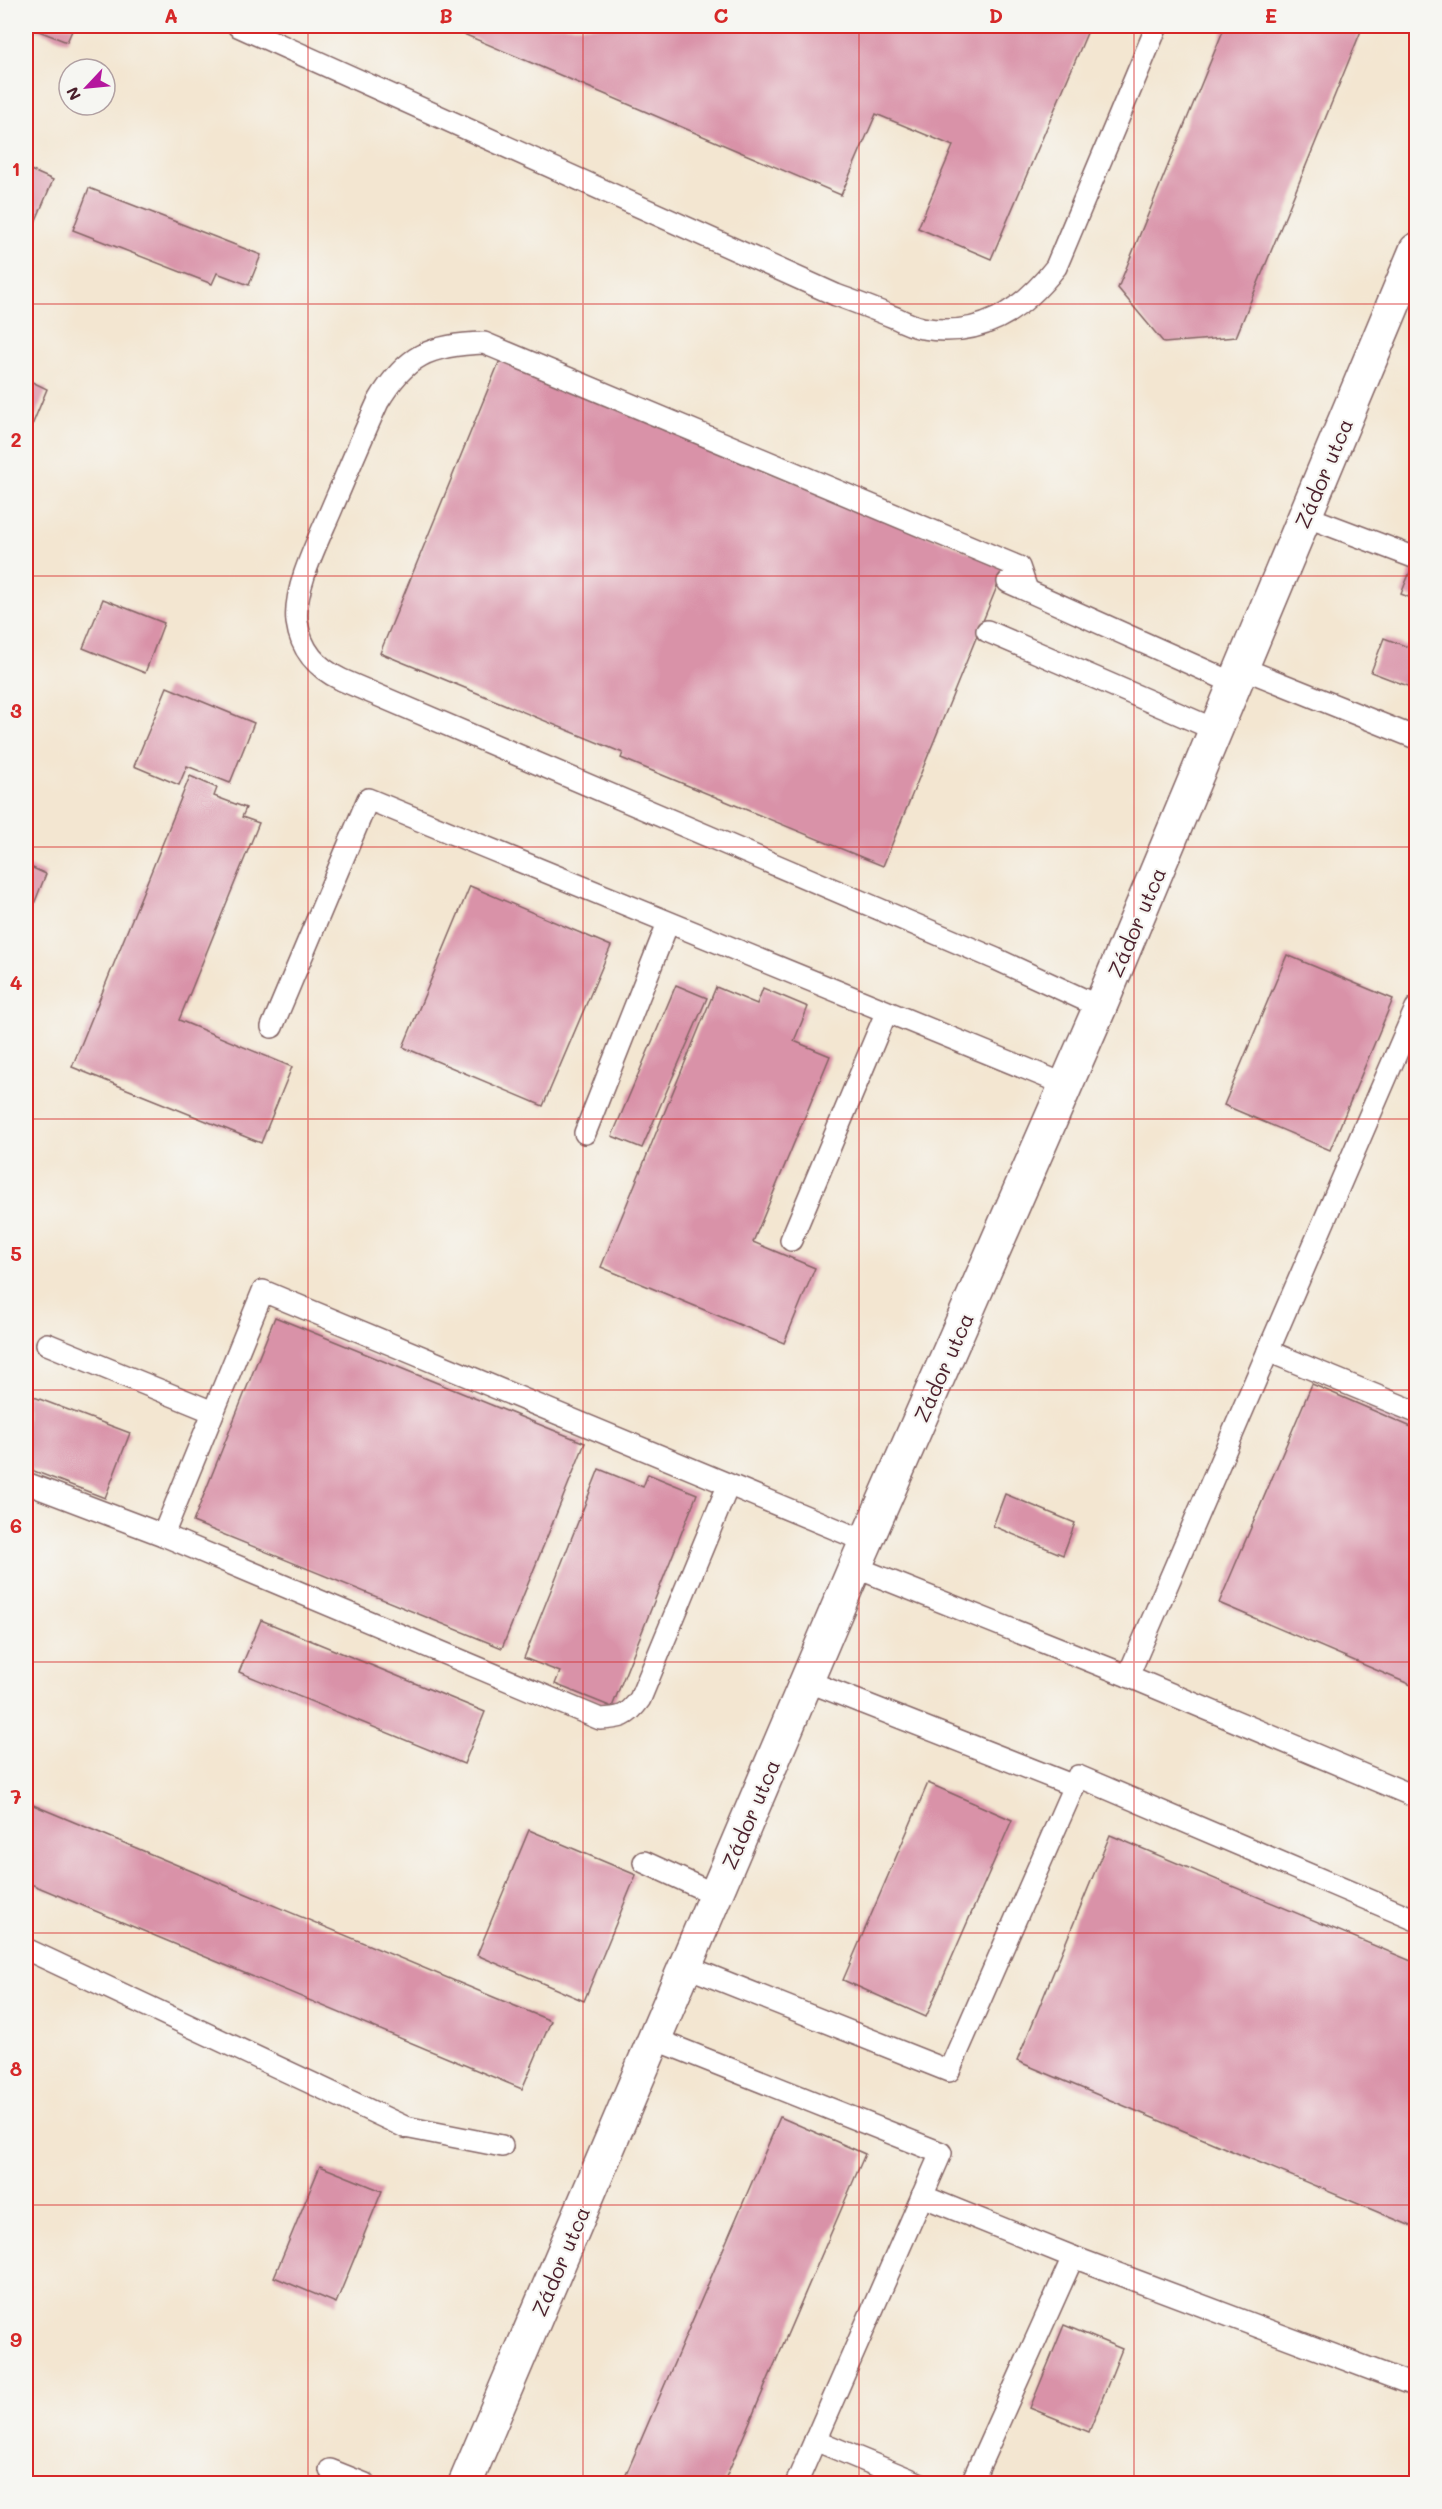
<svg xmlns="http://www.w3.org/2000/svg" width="1442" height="2509" viewBox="0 0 1442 2509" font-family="Mali,sans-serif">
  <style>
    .building { fill: #d992a8 }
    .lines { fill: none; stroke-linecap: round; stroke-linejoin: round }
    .service-casing { stroke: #856565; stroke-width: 24 }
    .minor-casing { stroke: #856565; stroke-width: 36 }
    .service { stroke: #fff; stroke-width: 21 }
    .minor { stroke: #fff; stroke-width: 33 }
    .grid { fill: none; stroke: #d62828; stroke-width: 1.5; stroke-opacity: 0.55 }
    .labels { text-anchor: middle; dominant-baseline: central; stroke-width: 4.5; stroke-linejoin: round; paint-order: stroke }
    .street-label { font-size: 21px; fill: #4a1f2b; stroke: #f6f6f2 }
    .neatline { fill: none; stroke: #d62828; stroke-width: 2 }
    .grid-label { font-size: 20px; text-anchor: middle; font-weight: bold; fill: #d62828 }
  </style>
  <rect width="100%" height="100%" fill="#f6f6f2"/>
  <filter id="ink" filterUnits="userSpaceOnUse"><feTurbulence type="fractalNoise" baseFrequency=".0167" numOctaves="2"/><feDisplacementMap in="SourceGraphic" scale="12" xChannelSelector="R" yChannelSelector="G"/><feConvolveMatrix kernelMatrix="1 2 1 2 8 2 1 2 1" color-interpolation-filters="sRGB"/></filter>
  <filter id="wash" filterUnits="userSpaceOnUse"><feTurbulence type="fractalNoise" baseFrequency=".008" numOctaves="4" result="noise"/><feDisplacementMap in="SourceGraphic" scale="24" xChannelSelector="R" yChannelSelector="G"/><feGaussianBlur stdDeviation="1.35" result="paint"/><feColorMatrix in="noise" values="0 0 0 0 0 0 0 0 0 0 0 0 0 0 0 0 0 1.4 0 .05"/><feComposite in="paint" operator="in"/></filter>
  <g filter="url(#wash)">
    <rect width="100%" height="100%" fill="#f3e6d1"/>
    <g id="blocks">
      <g class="building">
        <path d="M 26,26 L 74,26 L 67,42 Z"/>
        <path d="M 445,26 L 1090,26 L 991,259 L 918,228 L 953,146 L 876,114 L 841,195 Z"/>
        <path d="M 1225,26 L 1363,26 L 1236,337 L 1164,343 L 1118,288 Z"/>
        <path d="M 26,168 L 53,180 L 26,244 Z"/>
        <path d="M 89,188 L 261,255 L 249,285 L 217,273 L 212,284 L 73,230 Z"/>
        <path d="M 500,360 L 1005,567 L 883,866 L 621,758 L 623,753 L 380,653 Z"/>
        <path d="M 26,379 L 47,389 L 26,440 Z"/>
        <path d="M 1412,567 L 1416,569 L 1416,600 L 1401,594 Z"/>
        <path d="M 103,599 L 164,623 L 145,673 L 83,648 Z"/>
        <path d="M 1384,638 L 1416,650 L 1416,680 L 1413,688 L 1371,672 Z"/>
        <path d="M 167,687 L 254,723 L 230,783 L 187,766 L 179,785 L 134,766 Z"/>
        <path d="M 190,776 L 217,788 L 214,796 L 246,808 L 242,817 L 259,823 L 179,1020 L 292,1067 L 261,1143 L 72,1067 Z"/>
        <path d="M 26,865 L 46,874 L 26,924 Z"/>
        <path d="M 470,886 L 611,946 L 543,1106 L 403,1047 Z"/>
        <path d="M 1287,955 L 1393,999 L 1330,1150 L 1224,1105 Z"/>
        <path d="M 676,985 L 707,998 L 642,1148 L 612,1136 Z"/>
        <path d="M 716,987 L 757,1004 L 763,988 L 808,1007 L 794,1041 L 830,1056 L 753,1242 L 815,1268 L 784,1343 L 601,1267 Z"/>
        <path d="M 275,1317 L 585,1443 L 502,1648 L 193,1522 Z"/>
        <path d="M 1312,1384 L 1416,1429 L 1416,1687 L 1219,1603 Z"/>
        <path d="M 26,1394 L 130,1433 L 105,1498 L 26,1468 Z"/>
        <path d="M 599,1469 L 643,1487 L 648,1474 L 697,1494 L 612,1707 L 555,1684 L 560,1672 L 524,1658 Z"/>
        <path d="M 1005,1494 L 1075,1523 L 1063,1555 L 993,1526 Z"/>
        <path d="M 261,1620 L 485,1712 L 464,1764 L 239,1672 Z"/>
        <path d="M 928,1783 L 1012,1820 L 926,2017 L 843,1980 Z"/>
        <path d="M 26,1802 L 551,2021 L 522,2089 L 26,1882 Z"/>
        <path d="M 529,1830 L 636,1875 L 584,2001 L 477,1955 Z"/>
        <path d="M 1110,1835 L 1416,1963 L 1416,2228 L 1017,2061 Z"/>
        <path d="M 780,2117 L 865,2154 L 723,2484 L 622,2484 Z"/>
        <path d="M 320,2166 L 382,2191 L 336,2303 L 274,2277 Z"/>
        <path d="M 1064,2325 L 1122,2349 L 1089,2432 L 1030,2408 Z"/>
      </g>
    </g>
  </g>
  <g filter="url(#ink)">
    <use href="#blocks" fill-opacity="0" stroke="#856565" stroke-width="1.5"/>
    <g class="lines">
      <defs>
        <g id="service">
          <path d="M 238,26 L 836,295 C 856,302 876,310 896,318 C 904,322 913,326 922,328 C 980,338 1021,312 1056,267 L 1157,26"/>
          <path d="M 1305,516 L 1416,558"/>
          <path d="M 1008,582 L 1236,684"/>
          <path d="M 1027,590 L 1019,567 L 484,343 C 429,345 406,355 378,402 C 362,437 347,473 332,508 C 319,539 293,588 297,622 C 301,651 317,668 342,680 L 996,959 L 1100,1007"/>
          <path d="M 987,631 L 1216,730"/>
          <path d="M 1242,668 L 1416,738"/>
          <path d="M 272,1027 L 368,799 L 1066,1085"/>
          <path d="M 585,1133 L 668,923"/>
          <path d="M 791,1240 L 886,1013"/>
          <path d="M 47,1344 L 213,1412"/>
          <path d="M 1268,1351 L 1416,1412"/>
          <path d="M 26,1483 L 163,1535"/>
          <path d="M 728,1486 L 640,1699 C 627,1717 621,1718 600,1719 L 163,1535 L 263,1291 L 867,1542"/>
          <path d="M 855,1567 L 1128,1676 L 1416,1797"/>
          <path d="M 1128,1676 L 1416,1008"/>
          <path d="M 807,1681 L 1074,1786 L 1078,1776 L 1416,1920"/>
          <path d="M 644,1862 L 716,1895"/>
          <path d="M 26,1949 L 405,2127 L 502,2146"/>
          <path d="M 685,1966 L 949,2071 L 1074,1786"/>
          <path d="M 655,2039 L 941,2153 L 796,2484"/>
          <path d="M 922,2196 L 1073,2257 L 1416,2386"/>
          <path d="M 815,2440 L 921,2484"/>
          <path d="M 330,2470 L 365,2484"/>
          <path d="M 971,2484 L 1073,2257"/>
        </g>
        <path id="minor" d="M 465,2484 L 855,1567 L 1100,1007 L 1416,250"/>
      </defs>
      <use href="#service" class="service-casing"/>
      <use href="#minor" class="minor-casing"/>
      <use href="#service" class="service"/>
      <use href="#minor" class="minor"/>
    </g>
  </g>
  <path class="grid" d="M 308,26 L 308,2484M 583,26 L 583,2484M 859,26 L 859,2484M 1134,26 L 1134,2484M 26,304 L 1416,304M 26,576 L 1416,576M 26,847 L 1416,847M 26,1119 L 1416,1119M 26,1390 L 1416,1390M 26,1662 L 1416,1662M 26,1933 L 1416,1933M 26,2205 L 1416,2205"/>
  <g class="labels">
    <g class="street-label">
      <text transform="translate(1323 473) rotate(-67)">Zádor utca</text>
      <text transform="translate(1136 922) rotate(-67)">Zádor utca</text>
      <text transform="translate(943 1367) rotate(-66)">Zádor utca</text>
      <text transform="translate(750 1814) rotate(-67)">Zádor utca</text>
      <text transform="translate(560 2261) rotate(-67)">Zádor utca</text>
    </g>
  </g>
  <rect width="1442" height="2509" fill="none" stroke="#f6f6f2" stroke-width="66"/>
  <g transform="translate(87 87) rotate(244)"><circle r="28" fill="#f6f6f2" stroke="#b1a0a2" stroke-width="1.5"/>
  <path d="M0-4.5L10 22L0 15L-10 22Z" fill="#b5179e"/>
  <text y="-9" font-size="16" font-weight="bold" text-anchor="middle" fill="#4a1f2b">N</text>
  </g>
  <rect x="33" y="33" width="1376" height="2443" class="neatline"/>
  <g class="grid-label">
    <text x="171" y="23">A</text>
    <text x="446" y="23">B</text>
    <text x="721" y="23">C</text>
    <text x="996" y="23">D</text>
    <text x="1271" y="23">E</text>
    <text x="16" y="176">1</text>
    <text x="16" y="447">2</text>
    <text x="16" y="718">3</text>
    <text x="16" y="990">4</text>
    <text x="16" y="1261">5</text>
    <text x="16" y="1533">6</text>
    <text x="16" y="1804">7</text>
    <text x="16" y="2076">8</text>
    <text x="16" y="2347">9</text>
  </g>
</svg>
